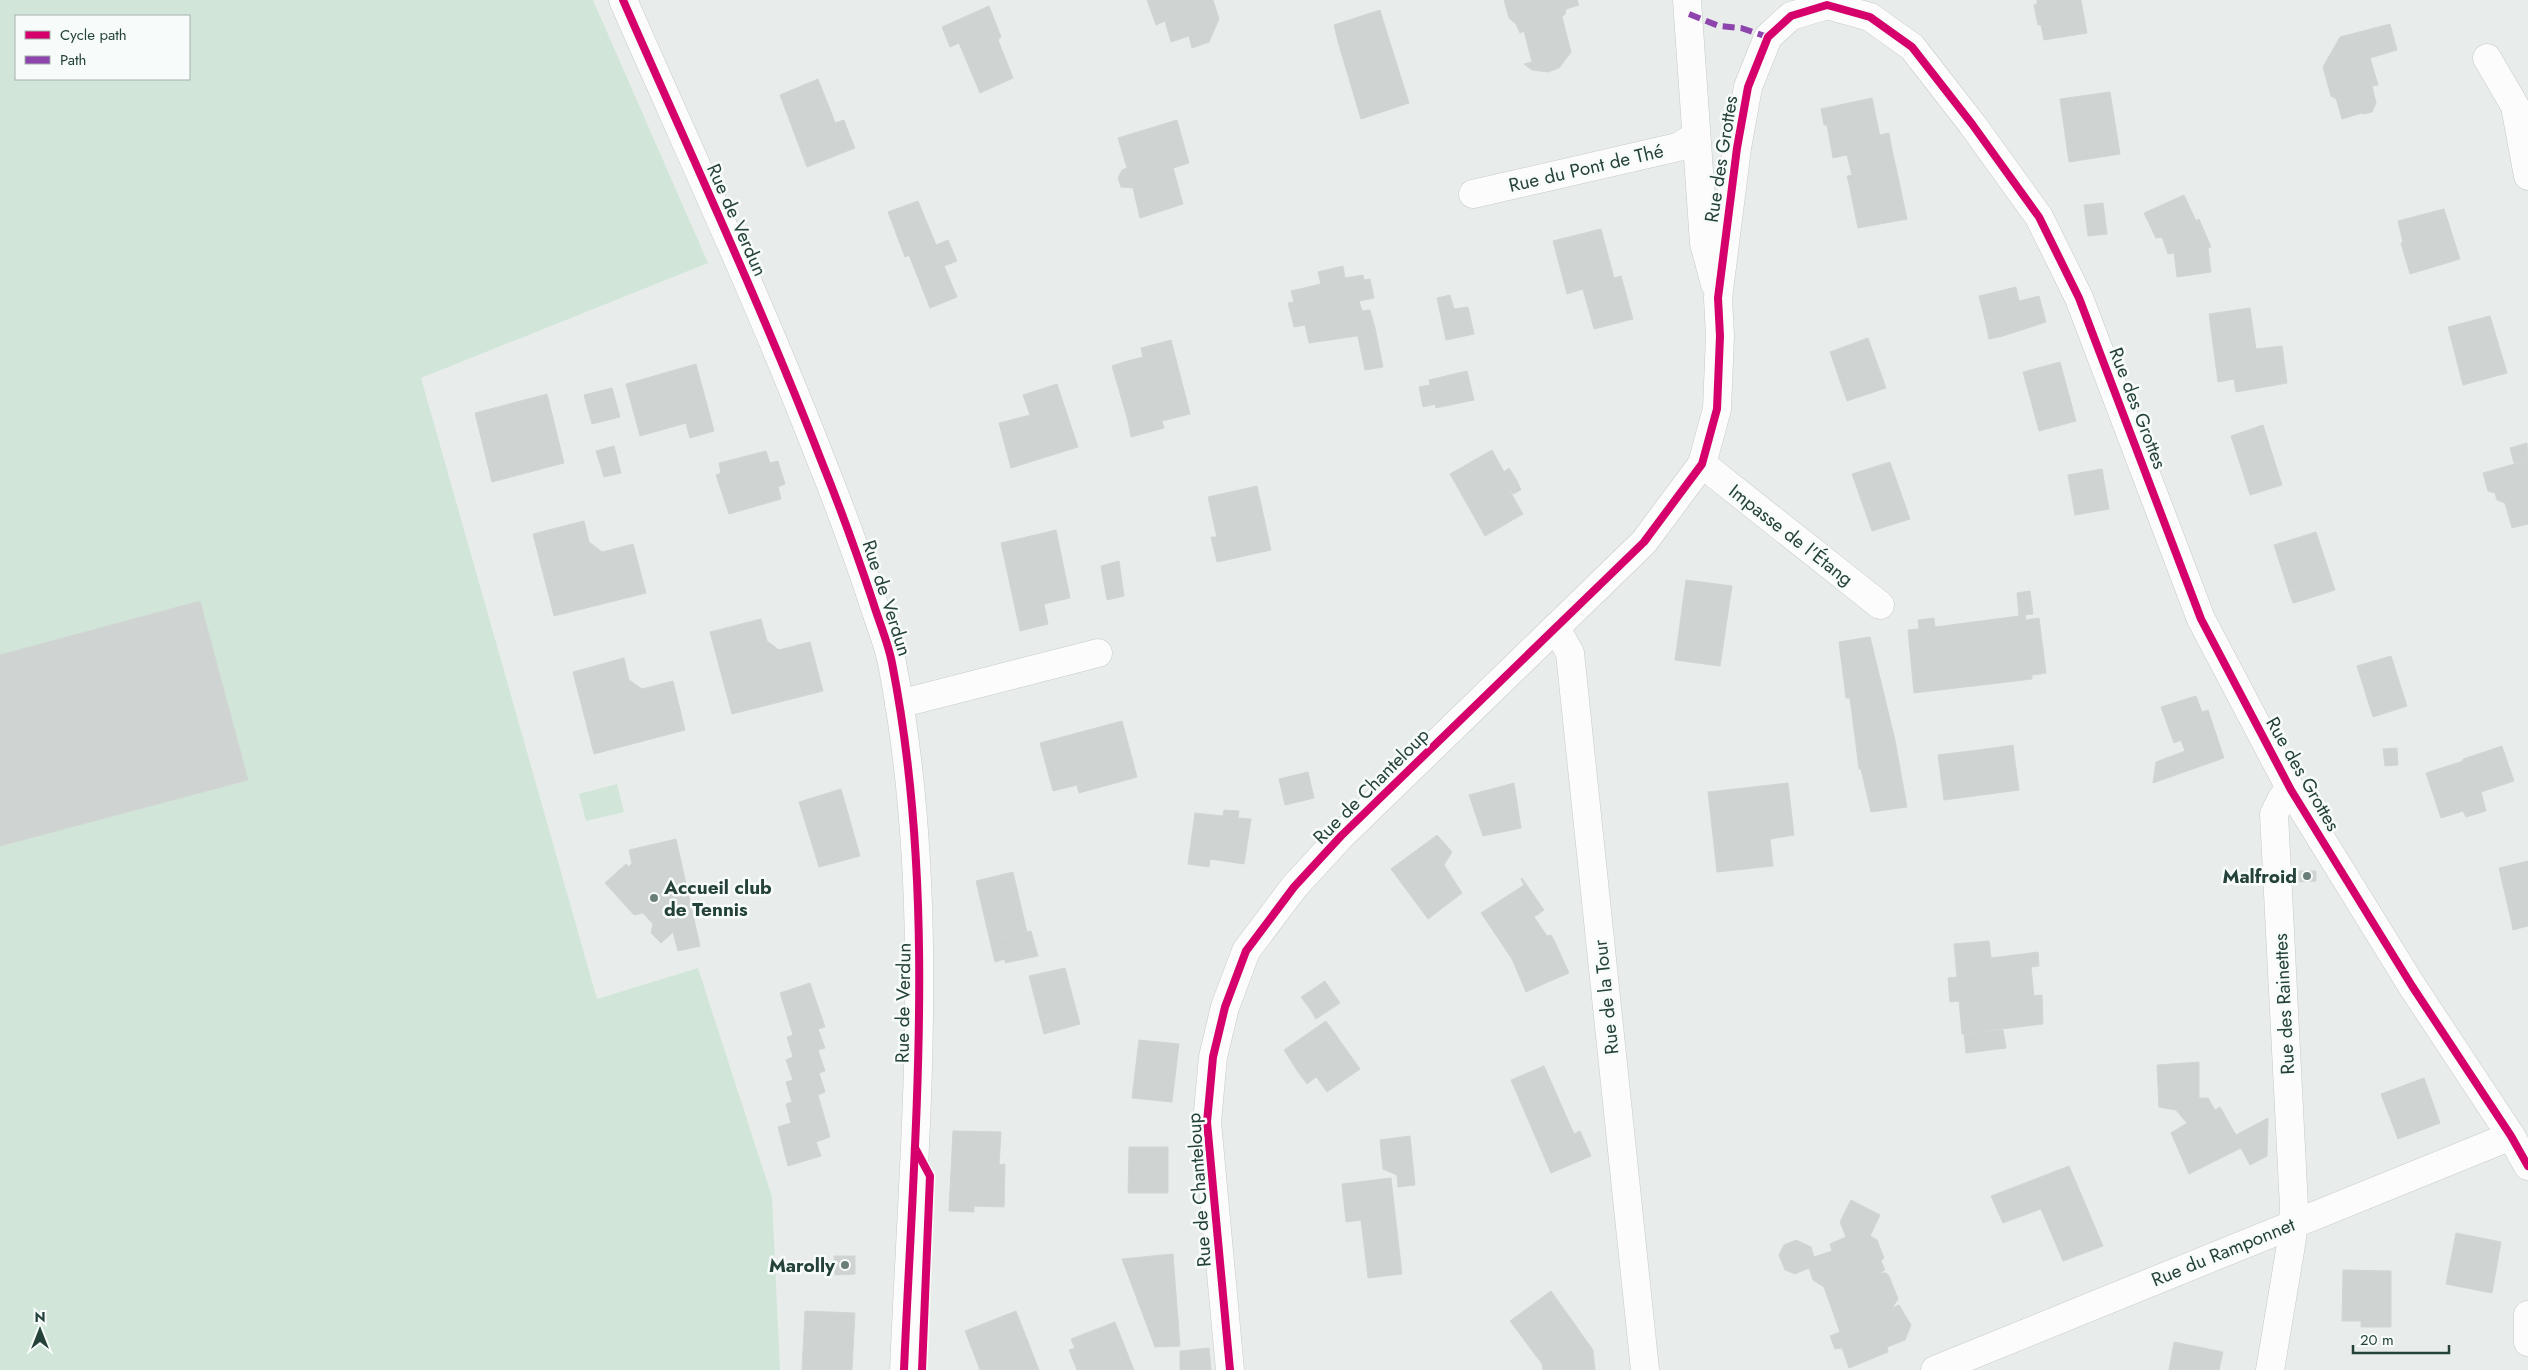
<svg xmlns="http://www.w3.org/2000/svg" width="2528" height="1370" viewBox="0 0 2528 1370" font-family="Jost,sans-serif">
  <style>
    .green { fill: #d1e6d8; fill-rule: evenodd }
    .building { fill: #cfd4d2; stroke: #d1d6d4 }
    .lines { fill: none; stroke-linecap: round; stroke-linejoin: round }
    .street-casing { stroke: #c5cac8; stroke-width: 29 }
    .secondary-casing { stroke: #c3cbc8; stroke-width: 29 }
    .street { stroke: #fcfcfc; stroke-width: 28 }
    .secondary { stroke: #fcfcfc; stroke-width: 28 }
    .quiet { stroke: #8e44ad; stroke-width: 6; stroke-dasharray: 12 6; stroke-linecap: butt }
    .cycleway-casing { stroke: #f7fbf9; stroke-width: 11 }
    .cycleway { stroke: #d6006c; stroke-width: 8 }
    .poi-dot { fill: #697e78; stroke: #f7fbf9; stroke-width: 2 }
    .labels { text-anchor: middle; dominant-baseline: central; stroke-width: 5; stroke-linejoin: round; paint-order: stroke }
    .street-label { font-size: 19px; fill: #24423a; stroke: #f7fbf9 }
    .poi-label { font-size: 19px; font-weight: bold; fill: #24423a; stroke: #f7fbf9; text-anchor: end }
  </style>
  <rect width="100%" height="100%" fill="#e8edeb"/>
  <g class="green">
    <path d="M 0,0 L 593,0 L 708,263 L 421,378 L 597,999 L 698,968 L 772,1197 L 780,1370 L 0,1370 ZM 16,16 L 189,16 L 189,79 L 16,79 Z"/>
    <path d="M 617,784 L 624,812 L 586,821 L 579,794 Z"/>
  </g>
  <g class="building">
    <path d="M 1147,0 L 1213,0 L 1219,19 L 1209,42 L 1192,48 L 1189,36 L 1171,42 L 1165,21 L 1156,25 Z"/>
    <path d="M 1504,0 L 1577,0 L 1579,5 L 1566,9 L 1565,14 L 1562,17 L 1571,52 L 1532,62 L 1524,31 L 1520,33 L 1516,24 L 1509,18 Z"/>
    <path d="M 2037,0 L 2081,0 L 2087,33 L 2044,40 L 2041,25 L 2038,25 L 2034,5 L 2037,4 Z"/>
    <path d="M 989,6 L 1001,37 L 998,40 L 1013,78 L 980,93 L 959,43 L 950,47 L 942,27 Z"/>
    <path d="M 1380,10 L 1386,30 L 1339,45 L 1334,25 Z"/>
    <path d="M 2390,24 L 2397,50 L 2370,58 L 2378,85 L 2372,86 L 2376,103 L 2372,112 L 2364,114 L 2331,96 L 2323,67 L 2340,37 Z"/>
    <path d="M 1386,30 L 1409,103 L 1361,119 L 1339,45 Z"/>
    <path d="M 1571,52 L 1559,68 L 1548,72 L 1532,70 L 1524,64 Z"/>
    <path d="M 818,79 L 840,135 L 848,131 L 855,148 L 807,167 L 780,95 Z"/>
    <path d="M 2110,92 L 2120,154 L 2069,162 L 2060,99 Z"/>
    <path d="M 1872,98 L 1883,151 L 1892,150 L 1897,172 L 1849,184 L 1847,176 L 1852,175 L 1847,155 L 1833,158 L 1827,125 L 1824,125 L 1821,109 Z"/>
    <path d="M 2336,98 L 2362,113 L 2342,119 Z"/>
    <path d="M 844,120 L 848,131 L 840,135 L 835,123 Z"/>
    <path d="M 1177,120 L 1185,149 L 1169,153 L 1183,204 L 1140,218 L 1133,188 L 1121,187 L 1118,178 L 1122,170 L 1127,168 L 1118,138 Z"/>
    <path d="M 1889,133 L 1892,150 L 1883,151 L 1880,135 Z"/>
    <path d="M 1185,149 L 1189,163 L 1173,168 L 1169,153 Z"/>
    <path d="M 1897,172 L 1907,219 L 1858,228 L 1849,184 Z"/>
    <path d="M 2184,195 L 2196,221 L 2199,219 L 2211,247 L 2208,248 L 2211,272 L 2177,277 L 2174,253 L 2168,254 L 2162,237 L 2156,238 L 2144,213 Z"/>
    <path d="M 918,201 L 936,245 L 948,240 L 957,261 L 944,266 L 957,297 L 930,308 L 909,255 L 905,257 L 888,212 Z"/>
    <path d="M 2103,203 L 2107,234 L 2088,236 L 2084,205 Z"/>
    <path d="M 2444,209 L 2460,259 L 2410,274 L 2401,243 L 2403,242 L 2398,221 Z"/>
    <path d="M 1601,229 L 1614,278 L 1621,276 L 1633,319 L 1594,329 L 1583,289 L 1567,294 L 1553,241 Z"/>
    <path d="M 1343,266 L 1345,278 L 1363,275 L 1364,280 L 1370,279 L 1374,298 L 1359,301 L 1362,311 L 1370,310 L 1375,328 L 1357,332 L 1357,336 L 1309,343 L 1305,325 L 1294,327 L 1288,303 L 1294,302 L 1291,291 L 1321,284 L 1318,272 Z"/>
    <path d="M 2016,287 L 2019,301 L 2039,296 L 2046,322 L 2003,336 L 1998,316 L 1985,320 L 1979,296 Z"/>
    <path d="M 1450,295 L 1454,309 L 1468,307 L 1474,334 L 1446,340 L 1437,298 Z"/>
    <path d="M 2250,308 L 2256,349 L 2282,346 L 2287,383 L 2236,392 L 2234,379 L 2218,382 L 2209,314 Z"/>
    <path d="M 1998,316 L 2003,336 L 1989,339 L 1985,320 Z"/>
    <path d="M 2490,316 L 2507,373 L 2463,385 L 2448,327 Z"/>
    <path d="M 1375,328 L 1383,367 L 1365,370 L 1357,332 Z"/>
    <path d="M 1868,338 L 1886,388 L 1847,401 L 1830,352 Z"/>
    <path d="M 1171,340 L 1190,414 L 1162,421 L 1164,428 L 1131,437 L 1128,421 L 1139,418 L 1124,362 L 1143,357 L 1141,348 Z"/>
    <path d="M 1124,362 L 1139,418 L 1128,421 L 1112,366 Z"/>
    <path d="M 2060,362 L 2076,421 L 2039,431 L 2023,372 Z"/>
    <path d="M 696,364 L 714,431 L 690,438 L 686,423 L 640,436 L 626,384 Z"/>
    <path d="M 1467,371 L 1474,400 L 1436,408 L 1429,380 Z"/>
    <path d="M 1057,384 L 1078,447 L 1011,468 L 999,423 L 1030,415 L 1023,395 Z"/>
    <path d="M 1430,385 L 1435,404 L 1423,407 L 1419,387 Z"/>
    <path d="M 612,388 L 620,417 L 592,424 L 584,395 Z"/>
    <path d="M 547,394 L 564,463 L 492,482 L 475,413 Z"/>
    <path d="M 2263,425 L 2282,485 L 2250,495 L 2231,436 Z"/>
    <path d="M 2527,443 L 2528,460 L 2514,463 L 2510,448 Z"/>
    <path d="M 614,446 L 621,473 L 604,477 L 596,451 Z"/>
    <path d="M 1492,450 L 1504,472 L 1509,468 L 1517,481 L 1507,486 L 1523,514 L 1485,536 L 1450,474 Z"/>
    <path d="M 766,451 L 770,463 L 778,461 L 785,484 L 778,487 L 781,499 L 729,514 L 716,475 L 721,473 L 719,463 Z"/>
    <path d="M 2528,460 L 2528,524 L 2512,528 L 2505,503 L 2497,500 L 2495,493 L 2488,491 L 2483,473 Z"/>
    <path d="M 1890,462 L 1910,519 L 1872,531 L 1852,474 Z"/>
    <path d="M 2102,469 L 2109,509 L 2075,515 L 2068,475 Z"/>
    <path d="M 1517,481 L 1521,490 L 1513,494 L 1507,486 Z"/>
    <path d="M 1257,486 L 1271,550 L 1222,561 L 1208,497 Z"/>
    <path d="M 584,521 L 589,542 L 602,552 L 633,544 L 646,593 L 554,616 L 533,534 Z"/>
    <path d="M 1056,530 L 1070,598 L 1044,604 L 1048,624 L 1020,631 L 1001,543 Z"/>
    <path d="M 2316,532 L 2335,590 L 2307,599 L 2304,588 L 2289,592 L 2274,545 Z"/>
    <path d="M 1211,537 L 1217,537 L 1222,561 L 1217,562 Z"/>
    <path d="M 1119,561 L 1124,596 L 1107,600 L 1101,566 Z"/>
    <path d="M 1686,580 L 1732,586 L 1720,666 L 1675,660 Z"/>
    <path d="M 2304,588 L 2307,599 L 2293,603 L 2289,592 Z"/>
    <path d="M 2030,591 L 2033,614 L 2025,615 L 2026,620 L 2039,618 L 2046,673 L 2032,675 L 2032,679 L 1914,693 L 1908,630 L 1919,629 L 1918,620 L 1934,618 L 1935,627 L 2019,616 L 2017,593 Z"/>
    <path d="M 200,601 L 248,780 L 0,846 L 0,655 Z"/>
    <path d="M 761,619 L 767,641 L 779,650 L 810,642 L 823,691 L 732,714 L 710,632 Z"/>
    <path d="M 1870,637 L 1895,740 L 1907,807 L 1871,812 L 1861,769 L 1859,769 L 1850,698 L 1846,698 L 1839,642 Z"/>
    <path d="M 2391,656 L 2407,706 L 2373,717 L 2357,666 Z"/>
    <path d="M 624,658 L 629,680 L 642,689 L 673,681 L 685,730 L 594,754 L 573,672 Z"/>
    <path d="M 2196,696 L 2202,712 L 2208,710 L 2224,758 L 2153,783 L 2156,762 L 2185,751 L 2181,740 L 2174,743 L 2161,707 Z"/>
    <path d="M 1122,721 L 1137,777 L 1079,793 L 1077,785 L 1053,791 L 1040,743 Z"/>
    <path d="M 2013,745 L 2014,754 L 1995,757 L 1994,748 Z"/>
    <path d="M 2502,746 L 2514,781 L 2481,792 L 2486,811 L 2466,817 L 2463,811 L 2441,818 L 2426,773 L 2463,761 L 2463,759 Z"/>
    <path d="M 1994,748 L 1995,757 L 2014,754 L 2019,790 L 1944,800 L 1938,755 Z"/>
    <path d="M 2397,748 L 2398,765 L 2385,766 L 2383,749 Z"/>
    <path d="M 1308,772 L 1314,798 L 1285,805 L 1279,779 Z"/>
    <path d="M 1514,783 L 1521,828 L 1483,836 L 1469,795 Z"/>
    <path d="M 1788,783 L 1794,835 L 1770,839 L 1773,866 L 1717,872 L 1708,792 Z"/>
    <path d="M 841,789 L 860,856 L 819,867 L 799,802 Z"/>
    <path d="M 1224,810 L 1239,811 L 1238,818 L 1251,819 L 1244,864 L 1210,859 L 1209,867 L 1188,864 L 1195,813 L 1223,816 Z"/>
    <path d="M 1437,835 L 1452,852 L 1444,865 L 1462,893 L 1428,919 L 1391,869 Z"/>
    <path d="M 676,839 L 700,946 L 678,951 L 673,932 L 661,943 L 651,933 L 653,924 L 643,913 L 634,915 L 605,883 L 626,864 L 629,867 L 632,863 L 629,850 Z"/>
    <path d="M 2528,861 L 2528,916 L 2511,920 L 2499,868 Z"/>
    <path d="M 2297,871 L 2316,871 L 2316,881 L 2298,882 Z"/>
    <path d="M 1013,872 L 1027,932 L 990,941 L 976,881 Z"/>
    <path d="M 1522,878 L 1544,910 L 1534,917 L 1547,936 L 1551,935 L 1554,940 L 1569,973 L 1548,982 L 1545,976 L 1523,985 L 1512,959 L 1481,913 L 1524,885 L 1521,879 Z"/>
    <path d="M 2528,916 L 2528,926 L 2513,930 L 2511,920 Z"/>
    <path d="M 1031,931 L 1038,956 L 1005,963 L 1005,959 L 995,962 L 990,941 Z"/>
    <path d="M 1989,941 L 1991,958 L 2038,952 L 2039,966 L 2031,967 L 2034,996 L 2042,995 L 2043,1024 L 1962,1034 L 1954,944 Z"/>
    <path d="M 1065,968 L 1080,1024 L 1044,1034 L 1029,976 Z"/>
    <path d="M 1545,976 L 1548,982 L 1526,992 L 1523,985 Z"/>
    <path d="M 1957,977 L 1959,1001 L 1950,1002 L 1948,978 Z"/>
    <path d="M 1325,981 L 1333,993 L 1310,1009 L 1301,997 Z"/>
    <path d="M 810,983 L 825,1027 L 818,1029 L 825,1048 L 818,1050 L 825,1071 L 819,1073 L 825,1092 L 818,1095 L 830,1137 L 816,1142 L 821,1156 L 788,1166 L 778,1127 L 791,1123 L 786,1104 L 792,1102 L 786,1082 L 793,1080 L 786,1060 L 793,1057 L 787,1037 L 793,1035 L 780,993 Z"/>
    <path d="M 1333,993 L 1340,1003 L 1316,1019 L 1310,1009 Z"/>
    <path d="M 1326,1021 L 1360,1069 L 1327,1092 L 1308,1065 L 1298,1072 L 1284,1050 Z"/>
    <path d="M 2003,1030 L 2006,1048 L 1966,1053 L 1964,1034 Z"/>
    <path d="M 1139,1040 L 1179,1044 L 1172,1102 L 1132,1098 Z"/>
    <path d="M 2199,1062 L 2199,1098 L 2208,1098 L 2215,1110 L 2220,1107 L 2236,1135 L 2268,1118 L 2267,1156 L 2250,1165 L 2241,1148 L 2189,1174 L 2171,1133 L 2187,1123 L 2176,1110 L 2159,1107 L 2157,1065 Z"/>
    <path d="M 1308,1065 L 1316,1077 L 1307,1084 L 1298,1072 Z"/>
    <path d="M 1544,1066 L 1574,1134 L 1580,1131 L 1591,1156 L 1551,1173 L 1511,1080 Z"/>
    <path d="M 2424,1078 L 2440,1123 L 2398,1139 L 2381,1094 Z"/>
    <path d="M 953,1131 L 1001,1132 L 999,1165 L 1005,1164 L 1004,1207 L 974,1206 L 974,1212 L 949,1211 Z"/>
    <path d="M 1410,1136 L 1415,1185 L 1398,1187 L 1397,1175 L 1383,1169 L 1380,1140 Z"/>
    <path d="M 1129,1147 L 1168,1147 L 1168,1193 L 1128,1193 Z"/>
    <path d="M 2069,1166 L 2103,1246 L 2063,1261 L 2041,1209 L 2003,1223 L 1991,1196 Z"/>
    <path d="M 1391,1178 L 1402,1274 L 1368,1278 L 1361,1220 L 1346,1222 L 1342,1184 Z"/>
    <path d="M 1851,1200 L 1880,1215 L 1870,1236 L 1877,1240 L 1884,1258 L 1881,1261 L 1885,1270 L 1879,1273 L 1886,1273 L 1889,1276 L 1898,1299 L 1892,1308 L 1899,1305 L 1911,1325 L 1905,1340 L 1887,1347 L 1888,1352 L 1849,1368 L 1842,1348 L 1835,1349 L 1830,1336 L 1840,1332 L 1824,1287 L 1813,1280 L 1809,1268 L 1795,1274 L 1785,1270 L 1779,1255 L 1784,1245 L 1796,1240 L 1811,1247 L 1814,1257 L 1832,1251 L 1830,1244 L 1846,1237 L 1840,1222 Z"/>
    <path d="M 2456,1233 L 2501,1242 L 2492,1293 L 2446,1284 Z"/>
    <path d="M 1173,1254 L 1180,1346 L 1155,1347 L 1122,1259 Z"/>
    <path d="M 834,1256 L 855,1256 L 855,1274 L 835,1275 Z"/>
    <path d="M 2343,1270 L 2391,1271 L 2391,1327 L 2361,1327 L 2361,1321 L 2342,1321 Z"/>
    <path d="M 1551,1291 L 1593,1350 L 1595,1370 L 1543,1370 L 1542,1364 L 1510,1321 Z"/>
    <path d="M 805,1311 L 855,1313 L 852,1370 L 802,1370 Z"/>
    <path d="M 1016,1311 L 1039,1370 L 980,1370 L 965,1331 Z"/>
    <path d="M 1115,1322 L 1134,1370 L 1077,1370 L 1069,1350 L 1075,1348 L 1071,1339 Z"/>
    <path d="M 2174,1342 L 2223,1352 L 2219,1370 L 2169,1370 Z"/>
    <path d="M 1209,1348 L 1211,1370 L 1180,1370 L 1180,1351 Z"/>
  </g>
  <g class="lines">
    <defs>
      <g id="street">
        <path d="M 1687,0 L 1704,243 L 1715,284"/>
        <path d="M 2487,58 L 2515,106 L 2528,176"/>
        <path d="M 1473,194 L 1678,147 L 1696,136"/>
        <path d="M 1702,464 L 1880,605"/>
        <path d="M 1556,628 L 1570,653 L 1645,1370"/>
        <path d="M 899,704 L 1098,653"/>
        <path d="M 2528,1315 L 2528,1342"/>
        <path d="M 1230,1370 L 1207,1122 L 1213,1057 L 1225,1007 L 1246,951 L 1294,887 L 1341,836 L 1644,542 L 1702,464 L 1717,409 L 1720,336 L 1718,298 L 1737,148 L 1748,87 L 1768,37 L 1791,16 L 1827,5 L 1870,17 L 1912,47 L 1972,124 L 2039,217 L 2079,298 L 2201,619 L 2291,790 L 2412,986 L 2511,1136 L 2528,1166"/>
        <path d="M 1935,1370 L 2511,1136"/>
        <path d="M 2270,1370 L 2292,1239 L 2294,1207 L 2274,814 L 2282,798 L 2291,790"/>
      </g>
      <path id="secondary" d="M 623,0 C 690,153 761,305 821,460 C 840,507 857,554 873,602 C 879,622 888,642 892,663 C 938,897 914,1135 904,1370"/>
    </defs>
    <use href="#street" class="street-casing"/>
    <use href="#secondary" class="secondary-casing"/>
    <use href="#street" class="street"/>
    <use href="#secondary" class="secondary"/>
    <path class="quiet" d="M 1689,14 L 1719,26 L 1741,28 L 1768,37"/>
    <defs>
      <g id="cycleway">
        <path d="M 623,0 C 690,153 761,305 821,460 C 840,507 857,554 873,602 C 879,622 888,642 892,663 C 938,897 914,1135 904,1370"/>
        <path d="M 915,1148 L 930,1176 L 922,1370"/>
        <path d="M 1230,1370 L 1207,1122 L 1213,1057 L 1225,1007 L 1246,951 L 1294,887 L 1341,836 L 1644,542 L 1702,464 L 1717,409 L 1720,336 L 1718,298 L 1737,148 L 1748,87 L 1768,37 L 1791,16 L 1827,5 L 1870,17 L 1912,47 L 1972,124 L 2039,217 L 2079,298 L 2201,619 L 2291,790 L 2412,986 L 2511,1136 L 2528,1166"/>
      </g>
    </defs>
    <use href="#cycleway" class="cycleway-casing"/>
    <use href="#cycleway" class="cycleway"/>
  </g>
  <g class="poi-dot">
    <circle cx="2307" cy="876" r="5"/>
    <circle cx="654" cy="898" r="5"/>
    <circle cx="845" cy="1265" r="5"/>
  </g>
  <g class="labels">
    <g class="street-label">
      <text transform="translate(1721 159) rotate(-81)">Rue des Grottes</text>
      <text transform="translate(1586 168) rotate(-13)">Rue du Pont de Thé</text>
      <text transform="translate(737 220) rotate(66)">Rue de Verdun</text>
      <text transform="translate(2138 408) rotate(69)">Rue des Grottes</text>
      <text transform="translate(1791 535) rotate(38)">Impasse de l'Étang</text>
      <text transform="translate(887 598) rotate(72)">Rue de Verdun</text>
      <text transform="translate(2303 774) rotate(60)">Rue des Grottes</text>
      <text transform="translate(1371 786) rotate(-45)">Rue de Chanteloup</text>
      <text transform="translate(1606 997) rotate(-96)">Rue de la Tour</text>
      <text transform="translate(903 1003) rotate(-89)">Rue de Verdun</text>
      <text transform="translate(2284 1004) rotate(-93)">Rue des Rainettes</text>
      <text transform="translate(1199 1190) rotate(-94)">Rue de Chanteloup</text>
      <text transform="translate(2223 1252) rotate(-22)">Rue du Ramponnet</text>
    </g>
    <g class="poi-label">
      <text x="2297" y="876">Malfroid</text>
      <text x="664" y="887" text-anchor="start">Accueil club<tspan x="664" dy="22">de Tennis</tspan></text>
      <text x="835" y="1265">Marolly</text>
    </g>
  </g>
  <rect x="15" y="15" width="175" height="65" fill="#f7fbf9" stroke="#a3b1ad"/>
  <rect x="25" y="31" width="25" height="8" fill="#d6006c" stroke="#a3b1ad"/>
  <text x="60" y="40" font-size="15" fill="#24423a">Cycle path</text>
  <rect x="25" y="56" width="25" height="8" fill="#8e44ad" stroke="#a3b1ad"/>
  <text x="60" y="65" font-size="15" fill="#24423a">Path</text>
  <g transform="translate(40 1330)" stroke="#f7fbf9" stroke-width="4" paint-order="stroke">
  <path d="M0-4L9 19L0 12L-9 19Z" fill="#24423a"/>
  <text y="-8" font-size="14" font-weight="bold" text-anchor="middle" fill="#24423a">N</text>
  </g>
  <path d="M2353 1345v8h96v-8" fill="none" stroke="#24423a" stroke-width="2.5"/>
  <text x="2360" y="1345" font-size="15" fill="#24423a" stroke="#f7fbf9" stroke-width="4" paint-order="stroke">20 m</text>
</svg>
